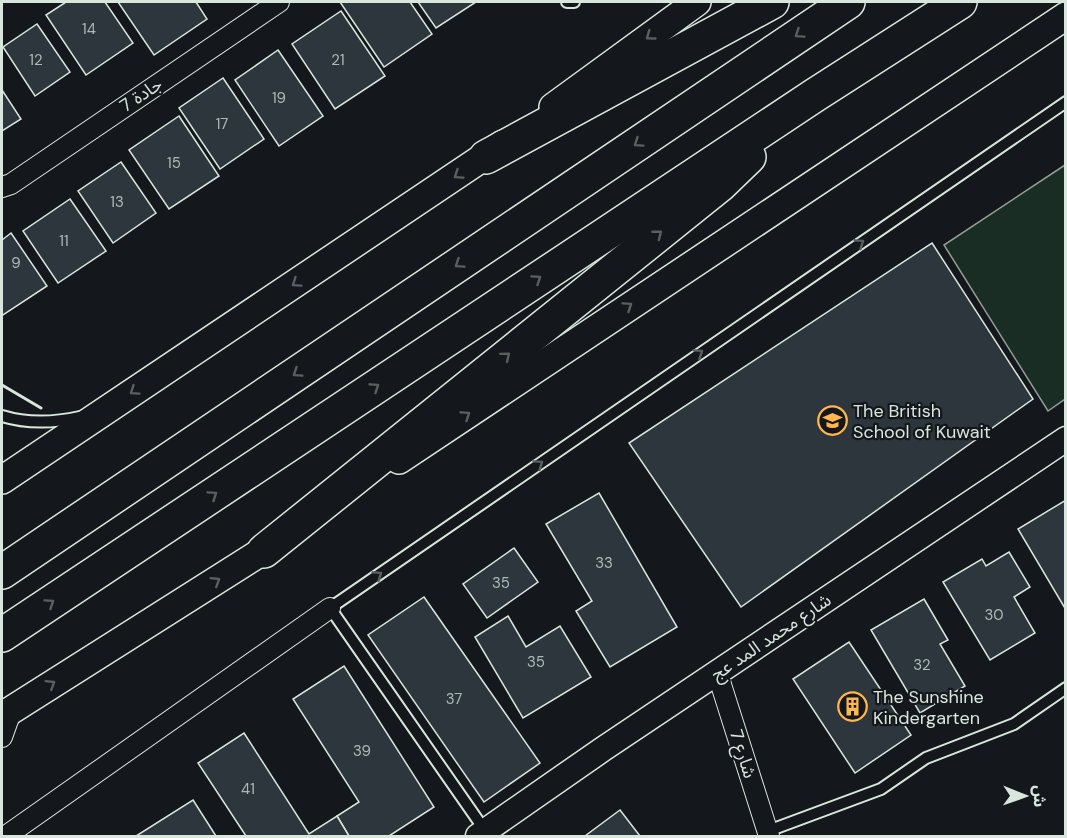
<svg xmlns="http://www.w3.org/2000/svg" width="1067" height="838" viewBox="0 0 1067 838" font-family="'DM Sans','Noto Sans Arabic',sans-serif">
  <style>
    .green { fill: #1a2d24; stroke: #939e99; stroke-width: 1.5 }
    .building { fill: #2c363c; stroke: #d8e6dc; stroke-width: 1.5 }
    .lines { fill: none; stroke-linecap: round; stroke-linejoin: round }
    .service-casing { stroke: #d8e6dc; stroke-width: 14 }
    .minor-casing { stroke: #d8e6dc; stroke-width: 22 }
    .tertiary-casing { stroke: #d8e6dc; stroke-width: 27 }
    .secondary-casing { stroke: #d8e6dc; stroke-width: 30 }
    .motorway-casing { stroke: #d8e6dc; stroke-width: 36 }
    .service { stroke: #14181c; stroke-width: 10 }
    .minor { stroke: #14181c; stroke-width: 20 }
    .tertiary { stroke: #14181c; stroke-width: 24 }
    .secondary { stroke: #14181c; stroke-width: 27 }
    .motorway { stroke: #14181c; stroke-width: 33 }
    .wall { stroke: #d8e6dc; stroke-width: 3 }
    .oneway { stroke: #59605f }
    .labels { text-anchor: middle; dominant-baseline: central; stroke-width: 4.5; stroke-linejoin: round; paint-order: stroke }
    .number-label { font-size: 15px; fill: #adbab4 }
    .street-label { font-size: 18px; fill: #d8e6dc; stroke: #14181c }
    .poi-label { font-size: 18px; fill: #d8e6dc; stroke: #14181c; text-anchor: start }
  </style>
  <rect width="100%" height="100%" fill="#14181c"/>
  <path class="green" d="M 1065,165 L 1065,399 L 1048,411 L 944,245 Z"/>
  <g class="building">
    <path d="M 66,2 L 105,2 L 133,43 L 86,75 L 46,15 Z"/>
    <path d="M 118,2 L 196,2 L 207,19 L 154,55 Z"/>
    <path d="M 340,2 L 410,2 L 432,34 L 384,67 Z"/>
    <path d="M 418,2 L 476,2 L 436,28 Z"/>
    <path d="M 341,11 L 385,76 L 335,109 L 292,44 Z"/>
    <path d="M 37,24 L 70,72 L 35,96 L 3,47 Z"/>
    <path d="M 278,50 L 323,116 L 279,146 L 235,80 Z"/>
    <path d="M 223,78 L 264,139 L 220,169 L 179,108 Z"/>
    <path d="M 2,90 L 21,119 L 2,131 Z"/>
    <path d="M 179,116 L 219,176 L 169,209 L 129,150 Z"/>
    <path d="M 121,162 L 156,213 L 113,243 L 78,191 Z"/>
    <path d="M 70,199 L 106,251 L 58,283 L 23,231 Z"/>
    <path d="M 11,233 L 47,286 L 3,315 L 2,313 L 2,240 Z"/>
    <path d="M 932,243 L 1033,399 L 741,607 L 629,443 Z"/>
    <path d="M 599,493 L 677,627 L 610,667 L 576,611 L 592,601 L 546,524 Z"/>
    <path d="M 1066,500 L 1066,610 L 1018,529 Z"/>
    <path d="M 514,548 L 538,582 L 487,618 L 463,584 Z"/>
    <path d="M 1009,552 L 1030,587 L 1014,597 L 1035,633 L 990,660 L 943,582 L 982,559 L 986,566 Z"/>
    <path d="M 424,597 L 540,763 L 484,802 L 368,635 Z"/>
    <path d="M 924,599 L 948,640 L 940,644 L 965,686 L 920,713 L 871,630 Z"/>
    <path d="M 508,616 L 526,647 L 560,626 L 591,677 L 523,718 L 475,637 Z"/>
    <path d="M 849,642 L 911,735 L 855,773 L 793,679 Z"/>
    <path d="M 344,666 L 434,807 L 389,836 L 349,836 L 337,816 L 359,802 L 293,699 Z"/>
    <path d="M 244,733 L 309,834 L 337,816 L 349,836 L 246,836 L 198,763 Z"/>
    <path d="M 193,800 L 216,836 L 136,836 Z"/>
    <path d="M 620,810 L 640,836 L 585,836 Z"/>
  </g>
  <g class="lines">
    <defs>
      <g id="service">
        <path d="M 567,2 L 574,2"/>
        <path d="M 2,416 C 28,424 53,423 80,417"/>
        <path d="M 768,831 L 881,789 L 926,758 L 1014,724 L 1066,688"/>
        <path d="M 486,832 L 330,608 L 1066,102"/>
      </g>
      <g id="minor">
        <path d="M 2,187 L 11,184 L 279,2"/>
        <path d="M 717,672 L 769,836"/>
        <path d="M 2,737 L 12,709"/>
        <path d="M 6,836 L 330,608"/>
      </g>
      <path id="tertiary" d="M 478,836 L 603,749 L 1066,439"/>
      <g id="secondary">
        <path d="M 553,107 L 697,2"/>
        <path d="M 399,460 L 1066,16"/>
        <path d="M 2,480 L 503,144"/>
        <path d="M 2,716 L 280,540"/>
      </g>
      <g id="motorway">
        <path d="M 486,157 L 772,2"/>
        <path d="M 264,551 L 720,185 L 749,157"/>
        <path d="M 2,572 L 848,2"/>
        <path d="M 2,635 L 815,95 L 960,2"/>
      </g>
    </defs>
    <use href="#service" class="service-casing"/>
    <use href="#minor" class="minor-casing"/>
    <use href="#tertiary" class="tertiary-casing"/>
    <use href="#secondary" class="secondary-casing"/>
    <use href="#motorway" class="motorway-casing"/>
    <use href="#service" class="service"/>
    <use href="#minor" class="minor"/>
    <use href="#tertiary" class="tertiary"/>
    <use href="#secondary" class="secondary"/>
    <use href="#motorway" class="motorway"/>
    <path class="wall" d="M 2,385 L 41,408"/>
  </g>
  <defs><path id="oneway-chevron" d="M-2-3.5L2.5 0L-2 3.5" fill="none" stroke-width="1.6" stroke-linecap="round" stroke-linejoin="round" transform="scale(1.5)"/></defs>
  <g class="oneway">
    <use href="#oneway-chevron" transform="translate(799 34) rotate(146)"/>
    <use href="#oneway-chevron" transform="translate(650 36) rotate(144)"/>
    <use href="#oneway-chevron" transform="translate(638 143) rotate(146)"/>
    <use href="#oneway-chevron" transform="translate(458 175) rotate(146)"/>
    <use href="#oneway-chevron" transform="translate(658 234) rotate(-38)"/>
    <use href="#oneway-chevron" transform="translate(860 243) rotate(-34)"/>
    <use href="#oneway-chevron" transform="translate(459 264) rotate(146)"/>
    <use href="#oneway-chevron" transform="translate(537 279) rotate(-34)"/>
    <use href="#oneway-chevron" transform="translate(296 283) rotate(146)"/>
    <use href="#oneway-chevron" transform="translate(628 306) rotate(-34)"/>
    <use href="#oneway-chevron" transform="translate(699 353) rotate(-34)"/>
    <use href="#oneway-chevron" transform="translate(506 356) rotate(-40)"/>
    <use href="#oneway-chevron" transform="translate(297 373) rotate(146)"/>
    <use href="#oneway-chevron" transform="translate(375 387) rotate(-34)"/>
    <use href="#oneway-chevron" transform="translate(134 391) rotate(146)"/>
    <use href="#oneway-chevron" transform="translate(466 415) rotate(-34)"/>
    <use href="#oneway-chevron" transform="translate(539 464) rotate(-35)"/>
    <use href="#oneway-chevron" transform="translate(213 495) rotate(-34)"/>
    <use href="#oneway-chevron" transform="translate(378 575) rotate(-35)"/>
    <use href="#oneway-chevron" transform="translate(216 581) rotate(-32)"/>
    <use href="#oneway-chevron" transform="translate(50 603) rotate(-34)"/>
    <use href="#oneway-chevron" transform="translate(51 684) rotate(-32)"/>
  </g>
  <defs>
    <symbol id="school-ring" viewBox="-11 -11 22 22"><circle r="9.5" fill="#14181c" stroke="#ffb74d" stroke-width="1.5"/><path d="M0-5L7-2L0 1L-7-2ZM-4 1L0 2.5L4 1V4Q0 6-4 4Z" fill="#ffb74d"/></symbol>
    <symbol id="building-ring" viewBox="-11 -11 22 22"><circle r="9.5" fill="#14181c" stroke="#ffb74d" stroke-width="1.5"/><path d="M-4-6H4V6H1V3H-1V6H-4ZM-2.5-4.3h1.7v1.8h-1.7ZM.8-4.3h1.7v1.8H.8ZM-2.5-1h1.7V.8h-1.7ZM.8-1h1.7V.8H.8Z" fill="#ffb74d"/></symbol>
  </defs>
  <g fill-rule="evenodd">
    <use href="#school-ring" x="816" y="404" width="33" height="33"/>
    <use href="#building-ring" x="836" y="690" width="33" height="33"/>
  </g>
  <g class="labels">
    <g class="number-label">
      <text x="89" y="29">14</text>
      <text x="36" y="60">12</text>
      <text x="338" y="60">21</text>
      <text x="279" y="98">19</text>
      <text x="222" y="124">17</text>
      <text x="174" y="163">15</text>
      <text x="117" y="202">13</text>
      <text x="64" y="241">11</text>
      <text x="16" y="263">9</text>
      <text x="604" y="563">33</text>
      <text x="501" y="583">35</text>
      <text x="994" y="615">30</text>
      <text x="536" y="662">35</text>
      <text x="922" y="665">32</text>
      <text x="454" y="699">37</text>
      <text x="362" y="751">39</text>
      <text x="248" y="789">41</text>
    </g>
    <g class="street-label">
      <text transform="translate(141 95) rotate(-34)">جادة 7</text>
      <text transform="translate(771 637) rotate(-34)">شارع محمد المد عج</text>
      <text transform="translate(743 754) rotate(72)">شارع 7</text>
    </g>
    <g class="poi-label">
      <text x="853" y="411">The British<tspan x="853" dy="21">School of Kuwait</tspan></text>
      <text x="873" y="697">The Sunshine<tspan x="873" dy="21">Kindergarten</tspan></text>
    </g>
  </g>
  <rect width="1067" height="838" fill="none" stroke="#d8e6dc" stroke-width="6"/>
  <g transform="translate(1025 796) rotate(91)" stroke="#14181c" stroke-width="4.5" paint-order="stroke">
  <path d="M0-4.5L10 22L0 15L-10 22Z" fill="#d8e6dc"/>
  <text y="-9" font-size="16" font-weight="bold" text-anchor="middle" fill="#d8e6dc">ش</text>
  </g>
</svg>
